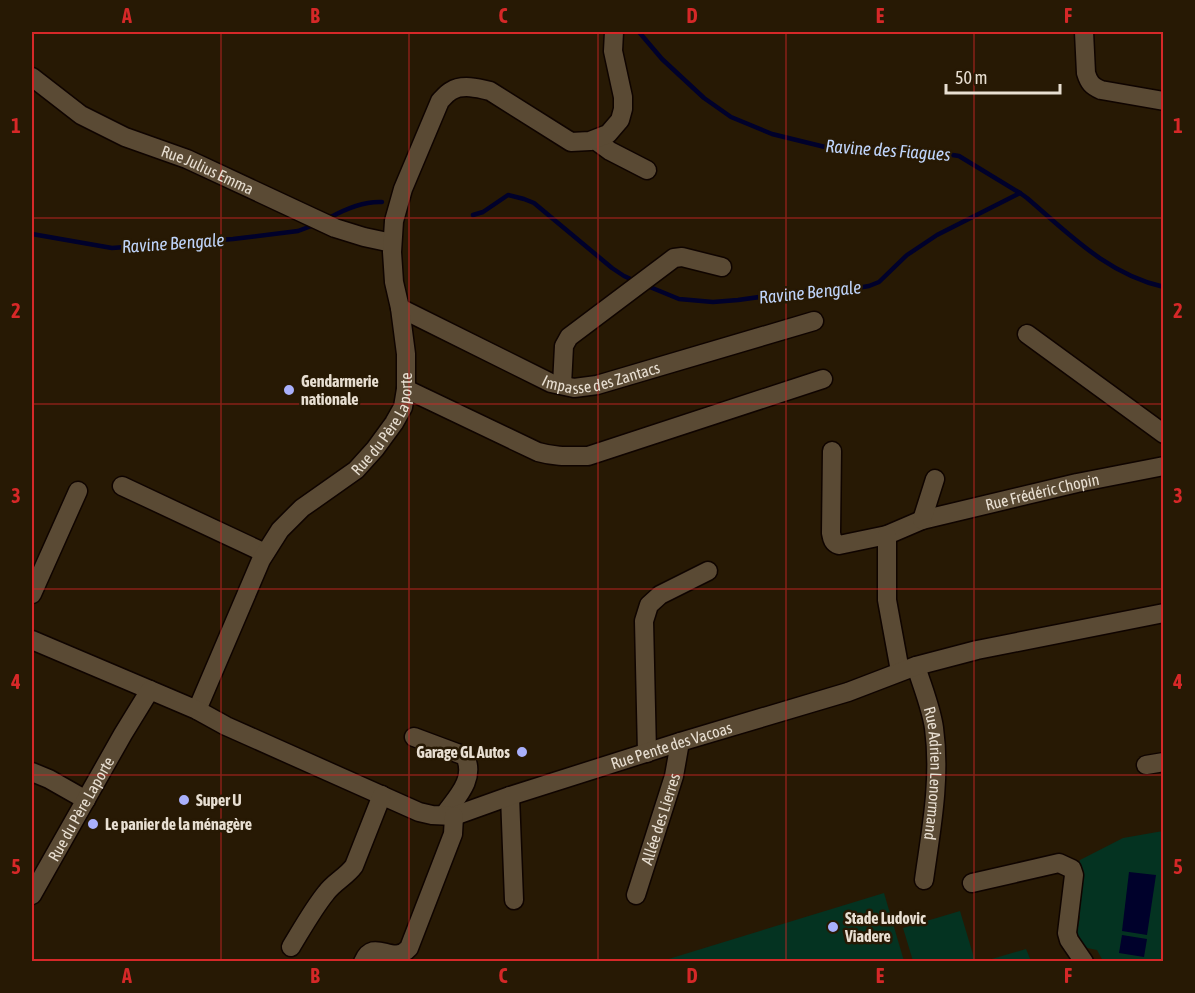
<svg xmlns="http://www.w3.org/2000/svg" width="1195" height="993" viewBox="0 0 1195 993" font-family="'Asap Condensed',sans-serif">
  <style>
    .green { fill: #043321 }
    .water { fill: #00012b }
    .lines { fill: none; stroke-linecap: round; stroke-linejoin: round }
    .stream { stroke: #00012b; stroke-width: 4.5 }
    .minor-casing { stroke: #0f0400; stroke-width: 21 }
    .minor { stroke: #5a4a34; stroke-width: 18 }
    .grid { fill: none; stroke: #d62828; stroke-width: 1.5; stroke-opacity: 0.55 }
    .poi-dot { fill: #a9b0fc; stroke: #271904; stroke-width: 2 }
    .labels { text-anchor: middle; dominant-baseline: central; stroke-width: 5; stroke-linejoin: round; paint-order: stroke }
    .street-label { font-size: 16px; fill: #e8dfd2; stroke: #271904 }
    .poi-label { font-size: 16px; font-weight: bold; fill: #e8dfd2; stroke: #271904; text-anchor: start }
    .water-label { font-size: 18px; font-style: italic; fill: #bfd4fa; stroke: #271904 }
    .neatline { fill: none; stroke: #d62828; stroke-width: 2 }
    .grid-label { font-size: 20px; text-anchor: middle; font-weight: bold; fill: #d62828 }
  </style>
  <rect width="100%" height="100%" fill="#271904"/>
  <g class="green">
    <path d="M 1163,831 L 1163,961 L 1103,961 L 1097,950 L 1082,947 L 1077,932 L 1080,917 L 1073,907 L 1077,869 L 1080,860 L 1123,838 Z"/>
    <path d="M 884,893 L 904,961 L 662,961 Z"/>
    <path d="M 960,911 L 975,961 L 913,961 L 903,928 Z"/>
    <path d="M 1026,949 L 1031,961 L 985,961 Z"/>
  </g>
  <g class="water">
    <path d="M 1129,872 L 1156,875 L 1147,935 L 1122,931 Z"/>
    <path d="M 1122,935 L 1147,939 L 1144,957 L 1119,953 Z"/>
  </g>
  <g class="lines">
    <g class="stream">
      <path d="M 639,32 L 662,59 L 704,98 L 731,117 L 772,134 L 825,147 L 914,149 L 959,156 L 1020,193"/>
      <path d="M 473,215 L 483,212 L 508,195 L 524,199 L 534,203 L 612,268 L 624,276 L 635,281"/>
      <path d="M 329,218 C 345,209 363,201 382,202"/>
      <path d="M 32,234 L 112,248 L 233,239 L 298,231 L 314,225"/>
      <path d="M 645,285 L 679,299 L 713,302 L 738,300 L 788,293 L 823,289 L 851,289 L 869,286 L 879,282 L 907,255 L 937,235 L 1020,193 L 1027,198 C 1069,234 1107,274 1164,287"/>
    </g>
    <defs>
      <g id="minor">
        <path d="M 1084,32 L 1086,73 C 1089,83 1092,86 1101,90 L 1164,101"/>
        <path id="s1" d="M 32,77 L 81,115 L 125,137 L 187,159 L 335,228 L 364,237 L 392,243"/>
        <path d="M 595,140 L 610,151 L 647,170"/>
        <path id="s2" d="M 400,308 L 551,383 L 574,388 L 597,385 L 814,321"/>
        <path d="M 1027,334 L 1164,434"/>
        <path d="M 562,385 L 564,346 L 569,337 L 674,258 L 682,257 L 722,267"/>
        <path d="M 406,389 L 538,452 C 555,457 570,456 588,456 L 823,379"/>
        <path id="s3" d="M 832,451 L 831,533 C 832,539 833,543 839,545 L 887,535 L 922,520 L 1077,483 L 1164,466"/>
        <path d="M 122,486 L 265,553"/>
        <path d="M 922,520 L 935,479"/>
        <path d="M 887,535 L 887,600 L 900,671"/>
        <path d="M 32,594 L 78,491"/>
        <path d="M 32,640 L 150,690"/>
        <path id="s4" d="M 916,666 C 922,686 931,707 934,728 C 941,779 931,830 924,880"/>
        <path id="s5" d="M 197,710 L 261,560 L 280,530 L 302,508 L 356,470 L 375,449 L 394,423 L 403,407 L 406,389 L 406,354 L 400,308 L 394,282 L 392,252 L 394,221 L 403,189 L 440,101 C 443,98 447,93 451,91 C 462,84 478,88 490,91 L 571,142 L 590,141 L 608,134 L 620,120 L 623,109 L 623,97 L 613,51 L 614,32"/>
        <path d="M 414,737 L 465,756 C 476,779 457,797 444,815"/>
        <path d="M 647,753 L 644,621 L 649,605 L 660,595 L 708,571"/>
        <path d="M 1146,765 L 1164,762"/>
        <path d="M 32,772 L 49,779 L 86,800"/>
        <path d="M 510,796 L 514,900"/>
        <path d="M 972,883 L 1059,863 L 1072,869 L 1074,875 L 1067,933 L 1069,940 L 1084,962"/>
        <path id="s6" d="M 32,895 L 123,734 L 150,690 L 197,710 L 226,726 L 419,812 L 432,815 L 454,816 L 510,796 L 680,742 L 848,692 L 916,666 L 977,650 L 1164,613"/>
        <path id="s7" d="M 636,895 L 674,776 L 680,742"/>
        <path d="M 291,947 C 302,929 313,909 326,893 C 334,882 346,877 354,866 L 382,795"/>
        <path d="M 363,962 C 374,936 392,967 409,948 L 453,834 L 454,816"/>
      </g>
    </defs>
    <use href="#minor" class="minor-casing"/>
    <use href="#minor" class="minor"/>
  </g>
  <path class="grid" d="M 221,32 L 221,962M 409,32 L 409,962M 598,32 L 598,962M 786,32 L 786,962M 974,32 L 974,962M 32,218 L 1164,218M 32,404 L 1164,404M 32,589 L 1164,589M 32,775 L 1164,775"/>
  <g class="poi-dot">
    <circle cx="289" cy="390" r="6"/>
    <circle cx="522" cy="752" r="6"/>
    <circle cx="184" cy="800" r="6"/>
    <circle cx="93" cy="824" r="6"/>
    <circle cx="833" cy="927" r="6"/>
  </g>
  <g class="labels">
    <g class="street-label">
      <text stroke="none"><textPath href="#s1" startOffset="200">Rue Julius Emma</textPath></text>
      <text stroke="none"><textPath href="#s2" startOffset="220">Impasse des Zantacs</textPath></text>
      <text stroke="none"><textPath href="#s5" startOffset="351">Rue du Père Laporte</textPath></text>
      <text stroke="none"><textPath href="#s3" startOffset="308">Rue Frédéric Chopin</textPath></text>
      <text stroke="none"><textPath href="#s6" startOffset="796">Rue Pente des Vacoas</textPath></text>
      <text stroke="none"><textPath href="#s4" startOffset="110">Rue Adrien Lenormand</textPath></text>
      <text stroke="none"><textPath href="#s6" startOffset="99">Rue du Père Laporte</textPath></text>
      <text stroke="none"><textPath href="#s7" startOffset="80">Allée des Lierres</textPath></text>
    </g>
    <g class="poi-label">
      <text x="301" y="381">Gendarmerie<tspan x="301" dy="18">nationale</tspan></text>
      <text x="510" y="752" text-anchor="end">Garage GL Autos</text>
      <text x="196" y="800">Super U</text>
      <text x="105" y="824">Le panier de la ménagère</text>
      <text x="845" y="918">Stade Ludovic<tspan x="845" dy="18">Viadere</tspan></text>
    </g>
    <g class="water-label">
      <text transform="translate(888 150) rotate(4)">Ravine des Fiagues</text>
      <text transform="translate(173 243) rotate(-4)">Ravine Bengale</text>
      <text transform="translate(810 292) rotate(-6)">Ravine Bengale</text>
    </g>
  </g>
  <rect width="1195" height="993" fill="none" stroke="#271904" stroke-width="66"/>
  <path d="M946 84v9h114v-9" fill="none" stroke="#e8dfd2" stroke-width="3"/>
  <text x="955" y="84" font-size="18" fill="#e8dfd2" stroke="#271904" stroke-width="4.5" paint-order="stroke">50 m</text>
  <rect x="33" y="33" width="1129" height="927" class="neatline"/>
  <g class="grid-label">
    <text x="127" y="23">A</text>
    <text x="315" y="23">B</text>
    <text x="503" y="23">C</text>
    <text x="692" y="23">D</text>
    <text x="880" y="23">E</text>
    <text x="1068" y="23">F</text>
    <text x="16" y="133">1</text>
    <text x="1178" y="133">1</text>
    <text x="16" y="318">2</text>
    <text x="1178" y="318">2</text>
    <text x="16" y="503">3</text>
    <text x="1178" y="503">3</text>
    <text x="16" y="689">4</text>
    <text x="1178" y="689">4</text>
    <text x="16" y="874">5</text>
    <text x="1178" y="874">5</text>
    <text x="127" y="983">A</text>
    <text x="315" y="983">B</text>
    <text x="503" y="983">C</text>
    <text x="692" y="983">D</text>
    <text x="880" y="983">E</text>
    <text x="1068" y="983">F</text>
  </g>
</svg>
